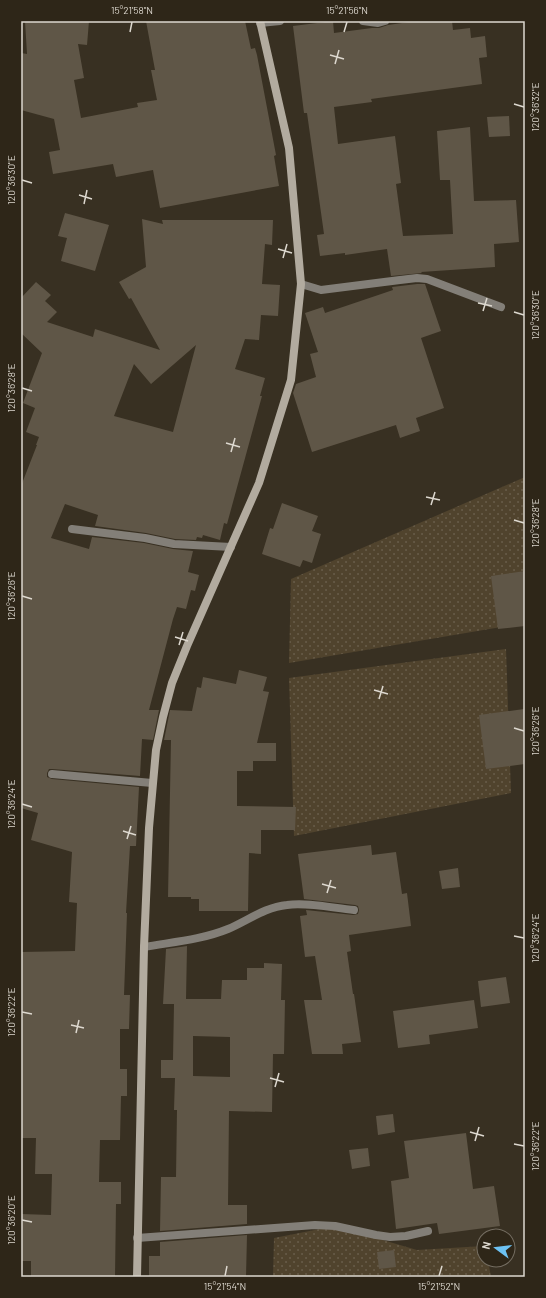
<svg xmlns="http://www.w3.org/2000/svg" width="546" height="1298" viewBox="0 0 546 1298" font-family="Barlow,sans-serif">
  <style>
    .grass { fill: url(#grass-dots) }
    .building { fill: #5f5647; fill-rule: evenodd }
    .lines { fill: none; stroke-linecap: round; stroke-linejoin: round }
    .lane { stroke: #837f78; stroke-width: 8 }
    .street { stroke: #837f78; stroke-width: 8 }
    .secondary { stroke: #b2ab9f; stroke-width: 8 }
    .ticks { fill: none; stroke: #ddd8cf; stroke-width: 1.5 }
    .neatline { fill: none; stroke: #ddd8cf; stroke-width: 1.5 }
    .ticks-label { font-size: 10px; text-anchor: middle; fill: #ddd8cf }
  </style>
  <defs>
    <pattern id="grass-dots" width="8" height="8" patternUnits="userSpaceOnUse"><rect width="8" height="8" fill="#50432d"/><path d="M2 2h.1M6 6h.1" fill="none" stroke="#695d4a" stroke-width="1.8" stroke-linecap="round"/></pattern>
  </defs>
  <rect width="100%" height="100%" fill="#383022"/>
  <g class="grass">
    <path d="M 525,477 L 525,623 L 289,663 L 291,579 Z"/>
    <path d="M 506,649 L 511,793 L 294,836 L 289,678 Z"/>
    <path d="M 335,1226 L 417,1250 L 484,1246 L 484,1260 L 488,1260 L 491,1277 L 273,1277 L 274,1238 Z"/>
  </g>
  <g class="building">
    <path d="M 25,21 L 89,21 L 87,45 L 78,44 L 84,78 L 74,80 L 81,118 L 138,107 L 137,103 L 157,100 L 151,70 L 155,70 L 146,21 L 245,21 L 251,49 L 255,48 L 257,55 L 276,155 L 274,156 L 279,186 L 160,208 L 153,170 L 116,177 L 113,164 L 53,174 L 49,152 L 60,150 L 54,119 L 21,110 L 21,53 L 27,54 Z"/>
    <path d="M 333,21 L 334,33 L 372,28 L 379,28 L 388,25 L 409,22 L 409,21 L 452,21 L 453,30 L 470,28 L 471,38 L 485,36 L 487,57 L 479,58 L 482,84 L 371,99 L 372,102 L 334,107 L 338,144 L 395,136 L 401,183 L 396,184 L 403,236 L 453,234 L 450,180 L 440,180 L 437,131 L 470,127 L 474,201 L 516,200 L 519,242 L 494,244 L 495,267 L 421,272 L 422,273 L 391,276 L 387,249 L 345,255 L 345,253 L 320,256 L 317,235 L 324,234 L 307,113 L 304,113 L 293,26 Z"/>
    <path d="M 509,116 L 510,136 L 489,137 L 487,117 Z"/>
    <path d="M 65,213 L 109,225 L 95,271 L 61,261 L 67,238 L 58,236 Z"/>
    <path d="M 142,219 L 163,224 L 162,220 L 273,220 L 272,245 L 265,244 L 262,284 L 280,285 L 278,316 L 261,315 L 259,340 L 245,339 L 235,369 L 265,378 L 260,396 L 262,396 L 227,524 L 224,523 L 220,540 L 203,535 L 202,538 L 197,537 L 196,540 L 175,539 L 146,533 L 95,526 L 98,515 L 65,504 L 51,538 L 89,549 L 92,537 L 144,543 L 173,549 L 193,551 L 188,572 L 199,575 L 195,591 L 191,590 L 186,609 L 177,607 L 173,619 L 149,710 L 159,710 L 153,740 L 142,739 L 140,776 L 52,769 L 49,769 L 47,773 L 47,777 L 52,779 L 139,787 L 136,846 L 130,846 L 126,913 L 127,913 L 124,995 L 130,995 L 129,1029 L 120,1029 L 120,1069 L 127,1069 L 127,1096 L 121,1096 L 120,1140 L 100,1140 L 99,1182 L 121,1182 L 121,1204 L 116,1204 L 115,1277 L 31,1277 L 31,1261 L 21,1261 L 21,1214 L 51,1215 L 52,1174 L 35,1174 L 36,1138 L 21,1138 L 21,952 L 75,951 L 77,903 L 69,902 L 72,852 L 31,840 L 38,813 L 21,808 L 21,486 L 37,445 L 36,445 L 39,437 L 26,432 L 35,408 L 23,403 L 42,353 L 21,333 L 21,298 L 36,282 L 51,295 L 45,301 L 57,312 L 47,322 L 93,337 L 95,329 L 160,350 L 131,298 L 129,299 L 119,282 L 146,267 ZM 196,345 L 173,432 L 114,416 L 134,364 L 151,384 Z"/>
    <path d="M 417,284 L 425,284 L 441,331 L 421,338 L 444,408 L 416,418 L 420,431 L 400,438 L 396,425 L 312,452 L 293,393 L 296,384 L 316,377 L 310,354 L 318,352 L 305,313 L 323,307 L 325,313 L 393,290 L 392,287 Z"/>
    <path d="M 282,503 L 318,516 L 312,531 L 321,534 L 312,563 L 303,560 L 300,567 L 262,554 L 270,528 L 273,529 Z"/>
    <path d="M 525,571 L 525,626 L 498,629 L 491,576 Z"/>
    <path d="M 239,670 L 267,677 L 263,691 L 269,692 L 257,743 L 276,743 L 276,761 L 253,761 L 253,771 L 237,771 L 237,806 L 296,807 L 295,830 L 261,830 L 261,854 L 249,853 L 248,911 L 199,911 L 199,899 L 191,899 L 191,897 L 168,897 L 171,740 L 164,740 L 170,710 L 192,711 L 197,687 L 201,688 L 203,677 L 236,684 Z"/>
    <path d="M 524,709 L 525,719 L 525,764 L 486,769 L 479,715 Z"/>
    <path d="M 371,845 L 372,855 L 396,852 L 402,894 L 407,893 L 411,926 L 349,935 L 351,951 L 347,952 L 353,994 L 354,994 L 361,1042 L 342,1044 L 343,1054 L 312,1054 L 304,1000 L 322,1000 L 315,956 L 305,957 L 300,916 L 307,915 L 306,910 L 353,915 L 358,914 L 359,910 L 358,906 L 355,905 L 304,899 L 298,854 Z"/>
    <path d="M 458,868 L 460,887 L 442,889 L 439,871 Z"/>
    <path d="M 187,946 L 186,999 L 221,999 L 222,980 L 247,980 L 247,968 L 264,968 L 264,963 L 282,964 L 281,1000 L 285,1000 L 284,1054 L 273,1054 L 272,1112 L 229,1111 L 228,1205 L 247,1205 L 247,1224 L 160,1231 L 161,1177 L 176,1177 L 177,1110 L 174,1110 L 175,1078 L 161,1078 L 161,1060 L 173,1060 L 174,1004 L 163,1004 L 166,949 ZM 193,1036 L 230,1037 L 230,1077 L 193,1076 Z"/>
    <path d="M 506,977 L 510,1003 L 481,1007 L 478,981 Z"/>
    <path d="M 474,1000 L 478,1028 L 429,1035 L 430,1044 L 398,1048 L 393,1011 Z"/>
    <path d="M 393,1114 L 395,1132 L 378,1135 L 376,1116 Z"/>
    <path d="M 466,1133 L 473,1189 L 494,1186 L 500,1226 L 439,1234 L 437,1223 L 396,1229 L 391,1181 L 409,1178 L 404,1141 Z"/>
    <path d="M 368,1148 L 370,1166 L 352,1169 L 349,1150 Z"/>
    <path d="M 247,1235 L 246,1277 L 149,1277 L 149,1256 L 160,1256 L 160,1242 Z"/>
    <path d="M 394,1250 L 396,1267 L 379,1269 L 377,1252 Z"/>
  </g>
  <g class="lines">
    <g class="lane">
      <path d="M 301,284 L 321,290 L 400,280 L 417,278 L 427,279 L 501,307"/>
      <path d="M 72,529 L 145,538 L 174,544 L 231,547"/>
      <path d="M 52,774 L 152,783"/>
    </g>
    <g class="street">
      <path d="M 363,21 L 378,23 L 385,21"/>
      <path d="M 260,23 L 280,21"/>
      <path d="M 144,947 C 172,942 201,940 228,929 C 247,921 265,907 287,905 C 307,902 333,908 354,910"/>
      <path d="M 137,1238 L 315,1225 L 335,1226 L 376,1235 L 390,1237 L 406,1236 L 428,1231"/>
    </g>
    <path class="secondary" d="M 137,1277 L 144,947 L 149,828 L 156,750 L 163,717 L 172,683 L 187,646 L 259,483 L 291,380 L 301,284 L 289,148 L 260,21"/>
  </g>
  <path class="ticks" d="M 130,32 L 132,22M 344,32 L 347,22M 330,55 L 344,59M 335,64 L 339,50M 514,104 L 524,107M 22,180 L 32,183M 79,195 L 92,199M 84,204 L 87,190M 278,249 L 292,253M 283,258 L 287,244M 478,303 L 492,306M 483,311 L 487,298M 514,312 L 524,315M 22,388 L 32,391M 226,443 L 240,447M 231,452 L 235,438M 426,497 L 440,500M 431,505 L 435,492M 514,520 L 524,523M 22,596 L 32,599M 175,637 L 188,641M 179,645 L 183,632M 374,690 L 388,694M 379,699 L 383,686M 514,728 L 524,731M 22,804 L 32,807M 123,831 L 136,835M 127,839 L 131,826M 322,884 L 336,888M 327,893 L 331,880M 514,936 L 524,938M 22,1012 L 32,1014M 71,1025 L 84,1028M 76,1033 L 79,1020M 270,1078 L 284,1082M 275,1087 L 279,1073M 470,1132 L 484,1136M 475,1141 L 479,1127M 514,1144 L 524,1146M 22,1220 L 32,1222M 225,1276 L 227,1266M 439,1276 L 442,1266"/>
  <rect width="546" height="1298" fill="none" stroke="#2e2618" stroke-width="44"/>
  <g transform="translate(496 1248) rotate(285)"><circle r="19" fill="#2e2618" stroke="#746d61"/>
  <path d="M0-3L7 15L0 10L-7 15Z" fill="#6dc2f3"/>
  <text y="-6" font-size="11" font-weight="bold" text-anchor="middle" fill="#ddd8cf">N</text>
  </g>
  <rect x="22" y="22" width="502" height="1254" class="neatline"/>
  <g class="ticks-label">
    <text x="132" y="14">15°21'58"N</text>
    <text x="347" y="14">15°21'56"N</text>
    <text transform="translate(535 107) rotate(-90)" y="4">120°36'32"E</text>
    <text transform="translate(11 180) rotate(-90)" y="4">120°36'30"E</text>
    <text transform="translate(535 315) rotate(-90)" y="4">120°36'30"E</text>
    <text transform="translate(11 388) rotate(-90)" y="4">120°36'28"E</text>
    <text transform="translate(535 523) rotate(-90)" y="4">120°36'28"E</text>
    <text transform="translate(11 596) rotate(-90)" y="4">120°36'26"E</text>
    <text transform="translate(535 731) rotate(-90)" y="4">120°36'26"E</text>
    <text transform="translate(11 804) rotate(-90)" y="4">120°36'24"E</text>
    <text transform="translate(535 938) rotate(-90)" y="4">120°36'24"E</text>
    <text transform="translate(11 1012) rotate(-90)" y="4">120°36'22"E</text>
    <text transform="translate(535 1146) rotate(-90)" y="4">120°36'22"E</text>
    <text transform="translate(11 1220) rotate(-90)" y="4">120°36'20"E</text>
    <text x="225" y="1290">15°21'54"N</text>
    <text x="439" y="1290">15°21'52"N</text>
  </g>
</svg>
